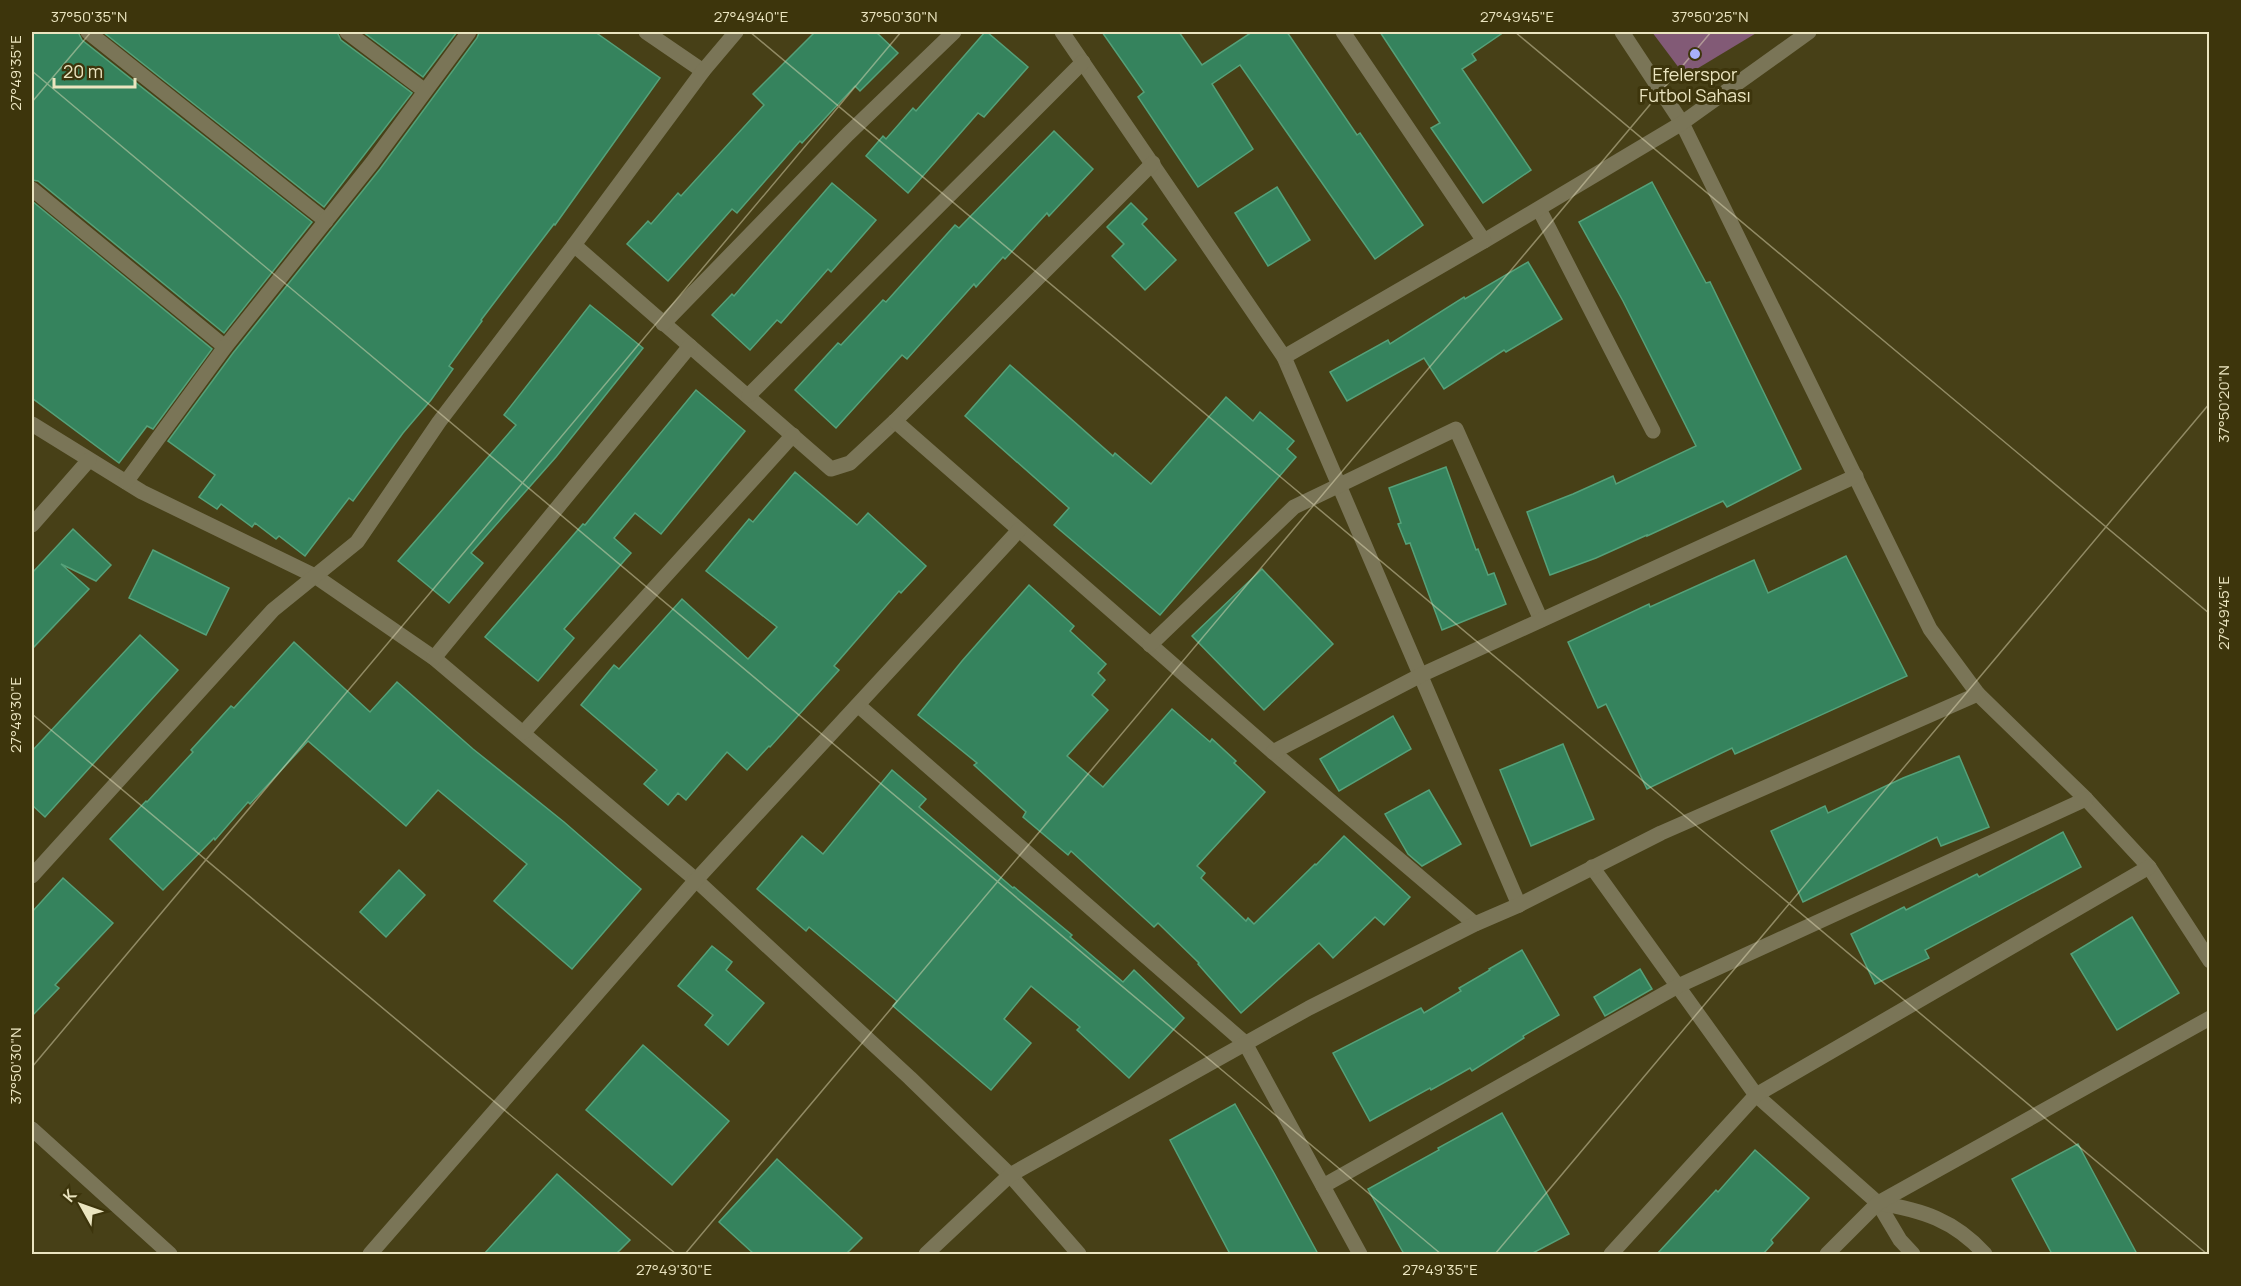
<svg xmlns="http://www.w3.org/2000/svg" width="2241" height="1286" viewBox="0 0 2241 1286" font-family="Manrope,sans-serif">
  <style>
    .pitch { fill: #825a76 }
    .building { fill: #35835d; stroke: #55a179; stroke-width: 1.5 }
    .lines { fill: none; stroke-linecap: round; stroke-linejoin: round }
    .minor { stroke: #7a7557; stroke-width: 15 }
    .ticks { fill: none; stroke: #ebe5c0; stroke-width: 1.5; stroke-opacity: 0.45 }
    .poi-dot { fill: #a8b0fc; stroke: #3d350c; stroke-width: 2 }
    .labels { text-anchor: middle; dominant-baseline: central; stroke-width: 6; stroke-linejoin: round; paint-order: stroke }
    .poi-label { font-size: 18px; fill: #ebe5c0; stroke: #3d350c }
    .neatline { fill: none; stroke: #ebe5c0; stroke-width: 2 }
    .ticks-label { font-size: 15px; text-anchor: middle; fill: #ebe5c0 }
  </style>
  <rect width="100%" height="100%" fill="#474017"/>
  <path class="pitch" d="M 1652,32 L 1758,32 L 1685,76 Z"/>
  <g class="building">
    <path d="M 32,32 L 78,32 L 82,40 L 312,222 L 224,333 L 38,181 L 32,180 Z"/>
    <path d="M 103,32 L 337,32 L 341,40 L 412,93 L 324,207 Z"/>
    <path d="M 363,32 L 457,32 L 423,77 Z"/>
    <path d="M 815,32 L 876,32 L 898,53 L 860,91 L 855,86 L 802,143 L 800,141 L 737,213 L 732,209 L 668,281 L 627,244 L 648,221 L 651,224 L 678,193 L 681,196 L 764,105 L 753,94 Z"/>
    <path d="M 985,32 L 987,32 L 1028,67 L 984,117 L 978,113 L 908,193 L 866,156 L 883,136 L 886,139 L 913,108 L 916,111 Z"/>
    <path d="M 1102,32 L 1179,32 L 1202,65 L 1252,32 L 1287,32 L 1357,135 L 1360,133 L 1423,225 L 1375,259 L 1240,65 L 1212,84 L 1253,149 L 1198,187 L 1138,97 L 1144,92 Z"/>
    <path d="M 1380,32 L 1504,32 L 1472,54 L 1476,60 L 1462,69 L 1531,170 L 1483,203 L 1431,128 L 1440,123 Z"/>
    <path d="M 479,33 L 595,32 L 660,78 L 555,225 L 554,224 L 481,320 L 482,321 L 449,366 L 453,369 L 431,400 L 403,433 L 353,501 L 349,498 L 305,556 L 279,536 L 276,539 L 255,523 L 252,527 L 221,504 L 217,509 L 199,497 L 215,475 L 168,441 L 233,353 L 380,169 L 477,38 Z"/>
    <path d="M 1054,131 L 1093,169 L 1049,216 L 1047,213 L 1005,259 L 1003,257 L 976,287 L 974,284 L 907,359 L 902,355 L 836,428 L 795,390 L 838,343 L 841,345 L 883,300 L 886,302 L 955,225 L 959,228 Z"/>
    <path d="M 1652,182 L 1706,283 L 1710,282 L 1801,469 L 1727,507 L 1723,501 L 1647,536 L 1647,535 L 1596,558 L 1550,575 L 1527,512 L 1573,494 L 1613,476 L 1616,484 L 1696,446 L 1623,301 L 1579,222 Z"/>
    <path d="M 832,183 L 876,220 L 831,272 L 828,269 L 781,323 L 777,320 L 750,350 L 712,315 L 732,294 L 734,296 Z"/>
    <path d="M 1277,187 L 1310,240 L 1268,266 L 1235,213 Z"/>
    <path d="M 32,201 L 212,349 L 153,429 L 147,426 L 119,463 L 32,398 Z"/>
    <path d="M 1131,203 L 1147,219 L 1142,224 L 1176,260 L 1145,290 L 1112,256 L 1124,244 L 1107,227 Z"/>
    <path d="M 1528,262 L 1562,319 L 1506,352 L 1504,350 L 1444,389 L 1424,358 L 1347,401 L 1330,372 L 1388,340 L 1390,344 L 1464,297 L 1465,299 Z"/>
    <path d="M 590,305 L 643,348 L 556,457 L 471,553 L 483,563 L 449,603 L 398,561 L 516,425 L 504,415 Z"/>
    <path d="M 1010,365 L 1113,456 L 1115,453 L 1151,484 L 1226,397 L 1253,421 L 1260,412 L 1294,441 L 1287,449 L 1296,457 L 1160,615 L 1054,525 L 1069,508 L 965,416 Z"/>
    <path d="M 696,390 L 745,431 L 661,534 L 635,513 L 614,538 L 631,553 L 564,629 L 574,638 L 538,681 L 485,637 L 583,524 L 585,525 Z"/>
    <path d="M 1446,467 L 1476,550 L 1478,549 L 1488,575 L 1494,573 L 1506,604 L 1442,630 L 1410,543 L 1406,544 L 1398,524 L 1401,523 L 1389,488 Z"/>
    <path d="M 795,472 L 857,525 L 868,513 L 926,566 L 901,593 L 899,591 L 834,666 L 839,670 L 770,747 L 769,746 L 747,770 L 727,752 L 686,800 L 678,793 L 668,805 L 644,784 L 657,770 L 581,705 L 614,665 L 619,669 L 682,599 L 748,659 L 777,627 L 706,571 L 749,519 L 753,522 Z"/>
    <path d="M 73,529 L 111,565 L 96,581 L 61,564 L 89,589 L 32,649 L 32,573 Z"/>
    <path d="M 153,550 L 229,588 L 206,635 L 129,598 Z"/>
    <path d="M 1846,556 L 1907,676 L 1735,754 L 1732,748 L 1647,789 L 1606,704 L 1598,708 L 1568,642 L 1649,604 L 1650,607 L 1754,560 L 1768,593 Z"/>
    <path d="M 1262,569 L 1333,644 L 1264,710 L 1192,636 Z"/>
    <path d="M 1029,585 L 1074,626 L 1070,631 L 1106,664 L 1098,673 L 1105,680 L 1092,695 L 1108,710 L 1067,756 L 1103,787 L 1172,709 L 1210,742 L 1212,739 L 1236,761 L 1234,763 L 1265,792 L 1197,866 L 1205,873 L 1201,878 L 1246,921 L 1248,918 L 1254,924 L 1315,864 L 1316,865 L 1344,836 L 1410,897 L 1384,925 L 1375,917 L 1333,958 L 1319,943 L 1241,1013 L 1198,964 L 1199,963 L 1158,923 L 1154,927 L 1071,851 L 1068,855 L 1023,817 L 1026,812 L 974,765 L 977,763 L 918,715 L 962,661 Z"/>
    <path d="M 140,635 L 178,670 L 45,817 L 32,805 L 32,751 Z"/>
    <path d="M 294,642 L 370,712 L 397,682 L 473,749 L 564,822 L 641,889 L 572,969 L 494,901 L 527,864 L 438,790 L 406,826 L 308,741 L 250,804 L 248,802 L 215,840 L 214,838 L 163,890 L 110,839 L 146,801 L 147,802 L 193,752 L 191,750 L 231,706 L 234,708 Z"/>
    <path d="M 1393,716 L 1411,749 L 1339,791 L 1320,759 Z"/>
    <path d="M 1563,744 L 1594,819 L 1531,846 L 1500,770 Z"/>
    <path d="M 1959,756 L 1989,827 L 1941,846 L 1937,837 L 1803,902 L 1771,831 L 1825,806 L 1828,813 L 1903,778 Z"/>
    <path d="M 892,770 L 926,799 L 919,807 L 1013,888 L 1014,887 L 1072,935 L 1070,937 L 1123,982 L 1134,970 L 1184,1018 L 1129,1078 L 1077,1030 L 1080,1027 L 1031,986 L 1004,1019 L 1031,1043 L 991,1090 L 893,1006 L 897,1001 L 809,927 L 806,931 L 757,889 L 802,836 L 823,854 Z"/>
    <path d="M 1429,790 L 1461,844 L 1422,866 L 1408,854 L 1385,814 Z"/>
    <path d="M 2063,832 L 2081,867 L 1925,950 L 1929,958 L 1875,984 L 1851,934 L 1904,907 L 1906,910 L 1977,874 L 1979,877 Z"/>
    <path d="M 399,870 L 425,895 L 386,937 L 360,912 Z"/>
    <path d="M 63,878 L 113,923 L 55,985 L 59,988 L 32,1016 L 32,912 Z"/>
    <path d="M 2132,917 L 2179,993 L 2117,1030 L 2071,954 Z"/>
    <path d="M 712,946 L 732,962 L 726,970 L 764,1003 L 728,1045 L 705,1025 L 713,1015 L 678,986 Z"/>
    <path d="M 1522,950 L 1559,1015 L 1523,1036 L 1524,1038 L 1472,1071 L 1470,1068 L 1431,1090 L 1430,1088 L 1370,1121 L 1333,1053 L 1421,1008 L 1424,1013 L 1461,991 L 1459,988 L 1490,970 L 1489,969 Z"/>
    <path d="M 1640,969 L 1652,989 L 1605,1016 L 1594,997 Z"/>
    <path d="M 643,1045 L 729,1121 L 672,1185 L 586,1110 Z"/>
    <path d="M 1235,1104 L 1274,1173 L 1318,1254 L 1230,1254 L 1170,1140 Z"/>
    <path d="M 1502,1113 L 1569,1234 L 1531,1254 L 1404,1254 L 1368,1189 L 1439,1150 L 1438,1148 Z"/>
    <path d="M 2078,1144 L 2137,1254 L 2052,1254 L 2012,1179 Z"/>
    <path d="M 1755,1150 L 1809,1198 L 1771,1240 L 1773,1243 L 1763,1254 L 1657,1254 L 1716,1190 L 1718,1192 Z"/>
    <path d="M 777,1159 L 862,1238 L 846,1254 L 754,1254 L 719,1222 Z"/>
    <path d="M 557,1174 L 630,1240 L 616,1254 L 484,1254 Z"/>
  </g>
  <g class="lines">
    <g class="minor">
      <path d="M 88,32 L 326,221"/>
      <path d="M 347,32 L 425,91"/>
      <path d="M 646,32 L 703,71"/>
      <path d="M 1062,32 L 1284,357 L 1519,905"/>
      <path d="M 1622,32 L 1682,123 L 1930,629 L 1978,694 L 2086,799 L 2149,867 L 2210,961"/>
      <path d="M 32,189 L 225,347 L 372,163 L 469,32"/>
      <path d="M 1539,209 L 1653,431"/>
      <path d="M 1484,241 L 1682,123 L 1809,32"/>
      <path d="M 574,245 L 831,469 L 850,463 L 895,421 L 1153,163"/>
      <path d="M 663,324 L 848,134 L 954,32"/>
      <path d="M 1284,357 L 1484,241 L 1343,32"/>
      <path d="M 749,395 L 1083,62"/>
      <path d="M 895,421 L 1273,752 L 1475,924"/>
      <path d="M 32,424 L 142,492 L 315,576 L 434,658 L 696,880 L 910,1078 L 1010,1175 L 1079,1254"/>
      <path d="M 126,482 L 225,347"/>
      <path d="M 32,525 L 89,460"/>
      <path d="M 1150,645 L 1294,507 L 1456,429 L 1541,620"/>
      <path d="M 434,658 L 690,346"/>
      <path d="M 859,706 L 1245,1043 L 1360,1254"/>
      <path d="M 524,732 L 793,435"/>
      <path d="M 1273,752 L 1421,675 L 1856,476"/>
      <path d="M 1592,867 L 1756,1095 L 1878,1203 L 1900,1240 L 1913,1254"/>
      <path d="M 32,876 L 273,610 L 357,542 L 439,422 L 574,245 L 703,71 L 736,32"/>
      <path d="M 32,1129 L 170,1254"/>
      <path d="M 1323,1186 L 1678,986 L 2086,799"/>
      <path d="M 1878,1203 C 1922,1210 1954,1220 1985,1254"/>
      <path d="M 370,1254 L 696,880 L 1019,530"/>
      <path d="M 926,1254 L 1010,1175 L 1309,1008 L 1475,924 L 1519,905 L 1661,833 L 1978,694"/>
      <path d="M 1611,1254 L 1756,1095 L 2149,867"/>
      <path d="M 1827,1254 L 1878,1203 L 2210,1018"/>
    </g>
  </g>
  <path class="ticks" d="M 750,32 L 2207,1254M 1515,32 L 2210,614M 32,71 L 1441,1254M 32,102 L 91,32M 32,714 L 676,1254M 32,1067 L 901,32M 685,1254 L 1711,32M 1495,1254 L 2210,403"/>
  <circle class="poi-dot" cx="1695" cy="54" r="6"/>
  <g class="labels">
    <g class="poi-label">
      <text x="1695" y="74">Efelerspor<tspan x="1695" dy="21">Futbol Sahası</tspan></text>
    </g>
  </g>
  <rect width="2241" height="1286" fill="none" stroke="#3d350c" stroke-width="66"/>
  <g transform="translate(81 1205) rotate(310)" stroke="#3d350c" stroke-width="4.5" paint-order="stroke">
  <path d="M0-4.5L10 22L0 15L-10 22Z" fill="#ebe5c0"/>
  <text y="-9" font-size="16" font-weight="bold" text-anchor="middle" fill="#ebe5c0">K</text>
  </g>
  <path d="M54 78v9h81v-9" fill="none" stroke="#ebe5c0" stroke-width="3"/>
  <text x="63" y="78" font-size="18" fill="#ebe5c0" stroke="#3d350c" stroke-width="4.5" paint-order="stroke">20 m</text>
  <rect x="33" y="33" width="2175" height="1220" class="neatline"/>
  <g class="ticks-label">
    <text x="89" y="22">37°50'35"N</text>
    <text x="751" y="22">27°49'40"E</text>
    <text x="899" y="22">37°50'30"N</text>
    <text x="1517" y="22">27°49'45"E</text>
    <text x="1710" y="22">37°50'25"N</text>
    <text transform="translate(16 73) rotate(-90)" y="5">27°49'35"E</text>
    <text transform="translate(2224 404) rotate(-90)" y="5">37°50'20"N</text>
    <text transform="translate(2224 613) rotate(-90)" y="5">27°49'45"E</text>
    <text transform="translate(16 715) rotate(-90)" y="5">27°49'30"E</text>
    <text transform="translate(16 1066) rotate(-90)" y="5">37°50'30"N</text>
    <text x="674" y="1275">27°49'30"E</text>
    <text x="1440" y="1275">27°49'35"E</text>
  </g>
</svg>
